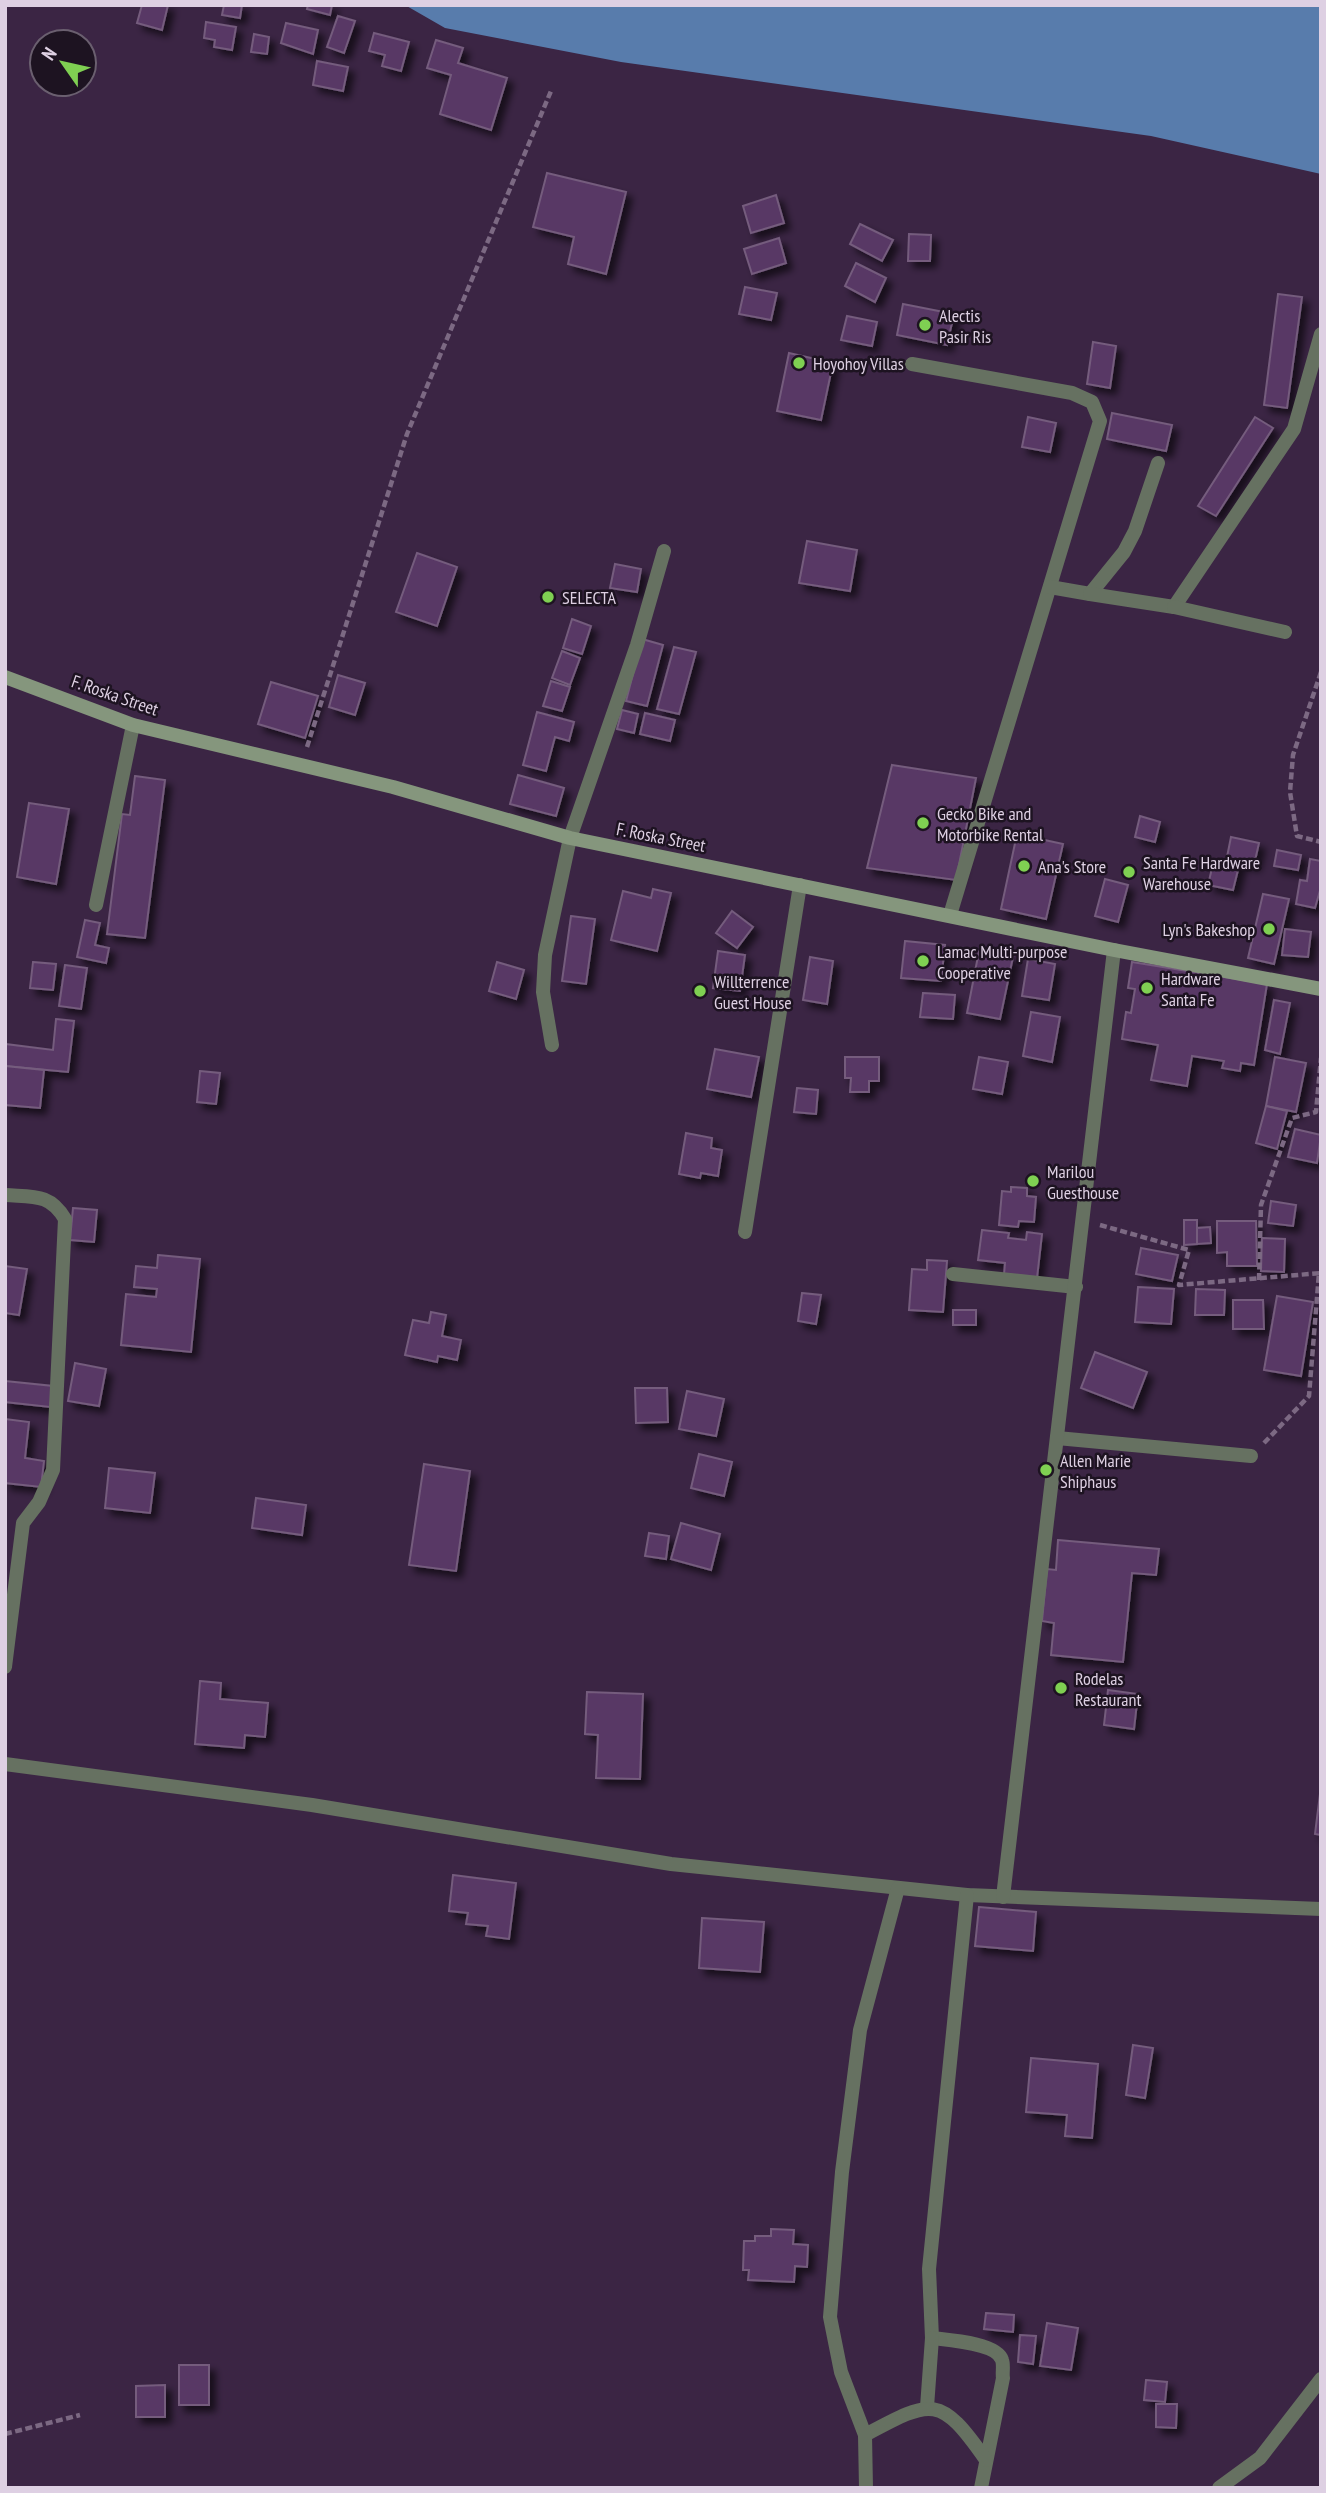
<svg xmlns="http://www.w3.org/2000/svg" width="1326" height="2493" viewBox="0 0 1326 2493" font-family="'PT Sans Narrow',sans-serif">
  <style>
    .water { fill: #587cac }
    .building { fill: #583765; stroke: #745c7d; stroke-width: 2; filter: url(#shadow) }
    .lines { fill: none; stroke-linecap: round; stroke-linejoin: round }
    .path { stroke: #7c6983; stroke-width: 4.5; stroke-dasharray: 7 3.5; stroke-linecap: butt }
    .service { stroke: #667161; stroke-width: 14 }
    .minor { stroke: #667161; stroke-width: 14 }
    .secondary { stroke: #85967d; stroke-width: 14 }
    .poi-dot { fill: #7fd052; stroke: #1d1321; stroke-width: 2.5 }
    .labels { text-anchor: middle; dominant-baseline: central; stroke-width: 5; stroke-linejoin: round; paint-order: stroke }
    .poi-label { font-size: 18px; fill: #ded0e3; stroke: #1d1321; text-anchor: start }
    .street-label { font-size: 18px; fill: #ded0e3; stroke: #1d1321 }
  </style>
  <defs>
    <filter id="shadow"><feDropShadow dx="6" dy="6" stdDeviation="3.5" flood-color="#0009"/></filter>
  </defs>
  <rect width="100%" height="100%" fill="#3b2544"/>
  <path class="water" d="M 405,5 L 1321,5 L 1321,174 L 1151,136 L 621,62 L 445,28 Z"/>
  <g class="building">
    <path d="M 142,5 L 168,5 L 162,30 L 137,23 Z"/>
    <path d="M 224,5 L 242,5 L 240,18 L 222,15 Z"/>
    <path d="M 308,5 L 332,5 L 330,15 L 307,9 Z"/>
    <path d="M 338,16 L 355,21 L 344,53 L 327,47 Z"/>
    <path d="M 206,22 L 236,27 L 232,50 L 214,47 L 215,40 L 204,38 Z"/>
    <path d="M 286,23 L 318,30 L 313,54 L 281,43 Z"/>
    <path d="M 374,33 L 409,42 L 401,71 L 382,66 L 385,55 L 369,51 Z"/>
    <path d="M 254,34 L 269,37 L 267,54 L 251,52 Z"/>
    <path d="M 436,40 L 463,48 L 458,63 L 507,78 L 491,130 L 440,114 L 451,75 L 427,68 Z"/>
    <path d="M 317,61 L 348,67 L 343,91 L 313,85 Z"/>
    <path d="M 547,173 L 626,192 L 606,274 L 568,264 L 574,237 L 533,227 Z"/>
    <path d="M 776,195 L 784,223 L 751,233 L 743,206 Z"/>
    <path d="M 860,224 L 893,240 L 882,261 L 850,244 Z"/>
    <path d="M 909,234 L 931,235 L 930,261 L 908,261 Z"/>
    <path d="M 779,238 L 786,263 L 752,274 L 744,249 Z"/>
    <path d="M 856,263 L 886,278 L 875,302 L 845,286 Z"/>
    <path d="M 745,287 L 777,293 L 771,320 L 739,314 Z"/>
    <path d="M 1278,294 L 1302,297 L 1287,408 L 1264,405 Z"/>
    <path d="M 903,304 L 954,314 L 947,345 L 897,335 Z"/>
    <path d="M 847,316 L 877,322 L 872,346 L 841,340 Z"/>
    <path d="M 1093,342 L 1116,346 L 1110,388 L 1087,384 Z"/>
    <path d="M 789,353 L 833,363 L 821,420 L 777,411 Z"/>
    <path d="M 1112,413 L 1172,425 L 1166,451 L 1107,439 Z"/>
    <path d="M 1028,417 L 1056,423 L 1050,452 L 1022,447 Z"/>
    <path d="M 1255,417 L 1273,428 L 1216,516 L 1198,506 Z"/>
    <path d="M 807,541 L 857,550 L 850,591 L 799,583 Z"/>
    <path d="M 417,553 L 457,567 L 437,626 L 396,612 Z"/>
    <path d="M 615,564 L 641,569 L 637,592 L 610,588 Z"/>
    <path d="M 572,619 L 591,626 L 582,654 L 563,648 Z"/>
    <path d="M 642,639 L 663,645 L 647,706 L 626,701 Z"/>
    <path d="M 674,647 L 696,652 L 679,714 L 657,709 Z"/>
    <path d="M 562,651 L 580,658 L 570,685 L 552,678 Z"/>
    <path d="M 338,675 L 365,683 L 355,715 L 329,707 Z"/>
    <path d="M 551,681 L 570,687 L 562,711 L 543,706 Z"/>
    <path d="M 271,682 L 318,696 L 305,738 L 258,724 Z"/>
    <path d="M 622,710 L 638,714 L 634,733 L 617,729 Z"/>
    <path d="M 537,712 L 574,722 L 569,741 L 555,737 L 546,771 L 523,765 Z"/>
    <path d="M 645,713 L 675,720 L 670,741 L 640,734 Z"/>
    <path d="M 892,765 L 976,778 L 956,880 L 867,868 Z"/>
    <path d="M 518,775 L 564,788 L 556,816 L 510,804 Z"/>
    <path d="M 135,776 L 165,780 L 145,938 L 107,934 L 122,814 L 130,815 Z"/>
    <path d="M 29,803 L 69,809 L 56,884 L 17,877 Z"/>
    <path d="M 1140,816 L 1160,822 L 1155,842 L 1135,837 Z"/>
    <path d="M 1017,834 L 1063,844 L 1046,919 L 1001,909 Z"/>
    <path d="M 1231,837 L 1259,843 L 1254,865 L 1240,862 L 1233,890 L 1208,885 L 1213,864 L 1225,867 Z"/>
    <path d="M 1277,850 L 1301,855 L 1298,870 L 1274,866 Z"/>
    <path d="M 1310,859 L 1321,861 L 1321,887 L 1315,908 L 1296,904 L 1300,880 L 1307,881 Z"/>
    <path d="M 1105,879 L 1128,885 L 1118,922 L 1095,916 Z"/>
    <path d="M 653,889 L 671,893 L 657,951 L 611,940 L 623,891 L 651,898 Z"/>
    <path d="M 1263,894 L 1289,899 L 1274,964 L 1248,958 Z"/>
    <path d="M 732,911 L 753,927 L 737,948 L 716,933 Z"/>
    <path d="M 571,916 L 595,919 L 586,984 L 562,981 Z"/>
    <path d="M 85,920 L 100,923 L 95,945 L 109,948 L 106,963 L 77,957 Z"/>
    <path d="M 1285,929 L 1311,932 L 1308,957 L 1282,955 Z"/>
    <path d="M 905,941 L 945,945 L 941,981 L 901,978 Z"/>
    <path d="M 718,951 L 745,955 L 740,991 L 713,988 Z"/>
    <path d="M 979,951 L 1013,957 L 1000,1019 L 967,1013 Z"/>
    <path d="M 810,957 L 833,961 L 827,1004 L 803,1000 Z"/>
    <path d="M 1028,959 L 1055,964 L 1049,1000 L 1022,996 Z"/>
    <path d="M 33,962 L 56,964 L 53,990 L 30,988 Z"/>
    <path d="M 497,962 L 524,970 L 516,999 L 489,991 Z"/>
    <path d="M 1132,962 L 1267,984 L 1254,1065 L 1241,1063 L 1240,1071 L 1222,1068 L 1224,1061 L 1192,1056 L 1187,1086 L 1151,1080 L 1158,1045 L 1122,1039 L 1126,1012 L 1131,1013 L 1135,989 L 1128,988 Z"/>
    <path d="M 65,965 L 87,968 L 81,1009 L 59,1006 Z"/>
    <path d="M 923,993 L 955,995 L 953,1019 L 920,1017 Z"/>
    <path d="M 1274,1000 L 1290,1003 L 1280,1054 L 1265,1050 Z"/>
    <path d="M 1031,1012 L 1060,1017 L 1052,1062 L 1023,1056 Z"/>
    <path d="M 56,1019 L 74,1021 L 68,1072 L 5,1066 L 5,1044 L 53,1050 Z"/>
    <path d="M 715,1049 L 759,1057 L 751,1097 L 707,1089 Z"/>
    <path d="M 845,1057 L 879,1057 L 879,1081 L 869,1081 L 869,1092 L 850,1092 L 851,1078 L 845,1078 Z"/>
    <path d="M 979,1057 L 1008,1062 L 1002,1094 L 973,1089 Z"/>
    <path d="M 1275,1057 L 1306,1063 L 1296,1112 L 1266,1106 Z"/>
    <path d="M 5,1066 L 44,1070 L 40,1108 L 5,1105 Z"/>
    <path d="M 200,1071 L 220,1073 L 216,1104 L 197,1102 Z"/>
    <path d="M 797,1088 L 818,1090 L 816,1114 L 794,1112 Z"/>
    <path d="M 1266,1106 L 1287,1111 L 1277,1149 L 1256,1143 Z"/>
    <path d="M 1295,1129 L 1321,1135 L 1317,1163 L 1288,1157 Z"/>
    <path d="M 686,1133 L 712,1138 L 711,1148 L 722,1150 L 718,1176 L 701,1173 L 700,1178 L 679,1174 Z"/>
    <path d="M 1011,1187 L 1027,1188 L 1027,1196 L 1036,1197 L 1034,1222 L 1019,1221 L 1018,1227 L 999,1225 L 1002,1191 L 1011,1192 Z"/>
    <path d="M 1271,1201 L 1296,1205 L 1293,1226 L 1268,1223 Z"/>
    <path d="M 73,1208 L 97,1210 L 94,1242 L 70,1240 Z"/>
    <path d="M 1184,1220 L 1197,1220 L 1197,1244 L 1184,1245 Z"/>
    <path d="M 1217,1221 L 1256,1221 L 1257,1266 L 1227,1266 L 1227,1252 L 1217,1253 Z"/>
    <path d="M 1210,1227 L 1211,1243 L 1197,1244 L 1197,1228 Z"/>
    <path d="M 982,1230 L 1009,1233 L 1008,1238 L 1026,1240 L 1027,1232 L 1042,1234 L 1037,1278 L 1004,1275 L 1005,1263 L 978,1260 Z"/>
    <path d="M 1262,1238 L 1285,1239 L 1284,1272 L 1261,1271 Z"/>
    <path d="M 1141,1248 L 1178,1255 L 1172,1281 L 1136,1274 Z"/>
    <path d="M 158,1255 L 200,1259 L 191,1352 L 121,1345 L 126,1294 L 156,1297 L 157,1289 L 134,1287 L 136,1266 L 157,1268 Z"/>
    <path d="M 927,1260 L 947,1261 L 943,1312 L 909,1310 L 912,1269 L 927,1270 Z"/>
    <path d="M 5,1266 L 27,1269 L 19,1315 L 5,1313 Z"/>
    <path d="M 1138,1287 L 1174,1289 L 1171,1324 L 1135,1322 Z"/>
    <path d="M 1196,1289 L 1225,1290 L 1224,1315 L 1195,1315 Z"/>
    <path d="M 802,1293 L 821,1295 L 816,1324 L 798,1321 Z"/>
    <path d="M 1277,1296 L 1313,1302 L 1301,1376 L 1264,1370 Z"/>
    <path d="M 1233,1300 L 1263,1300 L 1264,1329 L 1233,1329 Z"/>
    <rect x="953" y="1310" width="23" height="15"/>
    <path d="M 431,1312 L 446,1315 L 442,1336 L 461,1340 L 457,1360 L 438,1356 L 437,1362 L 405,1355 L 413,1320 L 429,1323 Z"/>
    <path d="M 1095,1352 L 1147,1372 L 1133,1408 L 1081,1388 Z"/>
    <path d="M 75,1363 L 106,1369 L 99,1406 L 68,1401 Z"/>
    <path d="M 5,1381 L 53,1386 L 50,1407 L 5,1402 Z"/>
    <path d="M 635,1388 L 667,1388 L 668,1422 L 636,1423 Z"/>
    <path d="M 687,1391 L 724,1399 L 716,1436 L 679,1429 Z"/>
    <path d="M 5,1419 L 29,1422 L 25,1458 L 44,1461 L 41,1487 L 5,1483 Z"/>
    <path d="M 699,1454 L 732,1462 L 724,1496 L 691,1488 Z"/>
    <path d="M 424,1464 L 470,1471 L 456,1571 L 409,1565 Z"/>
    <path d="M 109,1468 L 155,1473 L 150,1513 L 105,1508 Z"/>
    <path d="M 256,1498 L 306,1505 L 302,1535 L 252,1528 Z"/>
    <path d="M 681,1523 L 720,1534 L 711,1570 L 671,1559 Z"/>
    <path d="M 649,1533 L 669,1536 L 666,1559 L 645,1556 Z"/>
    <path d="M 1058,1540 L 1159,1549 L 1156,1575 L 1132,1573 L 1123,1662 L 1051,1655 L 1054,1623 L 1042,1621 L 1047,1569 L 1056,1570 Z"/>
    <path d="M 200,1681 L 221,1683 L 220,1699 L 268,1703 L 265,1737 L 245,1735 L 244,1748 L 195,1744 Z"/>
    <path d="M 1108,1690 L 1138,1694 L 1134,1729 L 1104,1725 Z"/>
    <path d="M 587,1692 L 643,1694 L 640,1779 L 596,1778 L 598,1735 L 585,1734 Z"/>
    <path d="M 1320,1794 L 1321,1794 L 1321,1835 L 1315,1834 Z"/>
    <path d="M 453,1875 L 516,1883 L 509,1939 L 486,1936 L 488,1926 L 466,1924 L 468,1913 L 449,1911 Z"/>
    <path d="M 979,1907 L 1036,1912 L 1033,1951 L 975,1946 Z"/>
    <path d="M 702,1918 L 764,1922 L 760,1972 L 699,1968 Z"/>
    <path d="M 1133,2045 L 1153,2048 L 1145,2098 L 1126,2095 Z"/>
    <path d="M 1031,2058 L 1098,2064 L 1092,2138 L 1065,2136 L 1067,2115 L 1026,2112 Z"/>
    <path d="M 771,2229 L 794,2230 L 793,2244 L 808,2245 L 807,2267 L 795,2266 L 794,2282 L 748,2280 L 749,2270 L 743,2270 L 744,2241 L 755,2241 L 755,2236 L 771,2236 Z"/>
    <path d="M 986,2313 L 1014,2315 L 1013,2332 L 984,2329 Z"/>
    <path d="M 1047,2323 L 1078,2328 L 1071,2370 L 1040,2366 Z"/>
    <path d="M 1020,2335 L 1036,2336 L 1033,2364 L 1018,2362 Z"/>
    <rect x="179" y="2365" width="30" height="40"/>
    <path d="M 1146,2380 L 1167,2382 L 1165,2402 L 1144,2400 Z"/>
    <path d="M 165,2385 L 165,2417 L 136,2417 L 136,2386 Z"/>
    <path d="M 1156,2404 L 1177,2404 L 1176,2428 L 1156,2427 Z"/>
  </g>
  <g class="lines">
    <g class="path">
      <path d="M 1321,672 L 1293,755 L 1290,792 L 1297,836 L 1321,842"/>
      <path d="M 307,747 L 407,434 L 551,91"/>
      <path d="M 1100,1225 L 1189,1250 L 1179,1285 L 1321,1273"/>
      <path d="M 1259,1280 L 1261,1205 L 1292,1118 L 1316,1112 L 1321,1058"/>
      <path d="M 1264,1443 L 1309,1396 L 1319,1273"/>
      <path d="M 5,2434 L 80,2415"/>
    </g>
    <g class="service">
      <path d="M 912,364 L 1072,393 L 1092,402 L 1100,421 L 950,915"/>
      <path d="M 1050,587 L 1090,594 L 1124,552 L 1135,531 L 1158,463"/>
      <path d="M 1090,594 L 1174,607 L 1294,429 L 1321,334"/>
      <path d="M 1174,607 L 1285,632"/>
      <path d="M 96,905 L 133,725"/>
      <path d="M 552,1045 L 543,992 L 545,955 L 570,838 L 637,645 L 664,551"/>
      <path d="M 953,1274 L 1076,1287"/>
      <path d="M 1057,1438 L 1251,1456"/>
    </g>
    <g class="minor">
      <path d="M 5,1195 C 33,1197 50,1193 65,1219 L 53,1470 L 39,1502 L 23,1523 L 5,1667"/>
      <path d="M 745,1232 L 800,885"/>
      <path d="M 5,1764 L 312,1805 L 671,1864 L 967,1895 L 1321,1909"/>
      <path d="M 967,1895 L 929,2269 L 932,2338 C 948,2340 997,2343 1002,2360 C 1004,2365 1002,2373 1003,2378 L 981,2488"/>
      <path d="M 1003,1897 L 1114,950"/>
      <path d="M 927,2407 L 932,2338"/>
      <path d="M 865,2435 C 932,2399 940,2394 986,2460"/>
      <path d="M 866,2488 L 865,2435 L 841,2372 L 830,2317 L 842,2172 L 860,2030 L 898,1888"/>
      <path d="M 1219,2488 L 1260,2458 L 1321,2379"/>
    </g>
    <path class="secondary" d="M 5,677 L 133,725 L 393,787 L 570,838 L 1114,950 L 1321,989"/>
  </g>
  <g class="poi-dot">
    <circle cx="925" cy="325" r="7"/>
    <circle cx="799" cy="363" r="7"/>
    <circle cx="548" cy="597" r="7"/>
    <circle cx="923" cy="823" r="7"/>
    <circle cx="1024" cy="866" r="7"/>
    <circle cx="1129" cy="872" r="7"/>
    <circle cx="1269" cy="929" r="7"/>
    <circle cx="923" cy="961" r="7"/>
    <circle cx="1147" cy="988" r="7"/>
    <circle cx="700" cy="991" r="7"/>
    <circle cx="1033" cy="1181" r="7"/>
    <circle cx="1046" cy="1470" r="7"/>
    <circle cx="1061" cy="1688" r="7"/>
  </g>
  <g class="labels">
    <g class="poi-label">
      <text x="939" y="315">Alectis<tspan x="939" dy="21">Pasir Ris</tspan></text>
      <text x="813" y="363">Hoyohoy Villas</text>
      <text x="562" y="597">SELECTA</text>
      <text x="937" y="813">Gecko Bike and<tspan x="937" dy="21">Motorbike Rental</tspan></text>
      <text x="1143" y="862">Santa Fe Hardware<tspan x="1143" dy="21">Warehouse</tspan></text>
      <text x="1038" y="866">Ana's Store</text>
      <text x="1255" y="929" text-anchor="end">Lyn's Bakeshop</text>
      <text x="937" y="951">Lamac Multi-purpose<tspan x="937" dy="21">Cooperative</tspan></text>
      <text x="1161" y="978">Hardware<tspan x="1161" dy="21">Santa Fe</tspan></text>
      <text x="714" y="981">Willterrence<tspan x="714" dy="21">Guest House</tspan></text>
      <text x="1047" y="1171">Marilou<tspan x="1047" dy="21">Guesthouse</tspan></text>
      <text x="1060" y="1460">Allen Marie<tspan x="1060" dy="21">Shiphaus</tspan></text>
      <text x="1075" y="1678">Rodelas<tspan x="1075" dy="21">Restaurant</tspan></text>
    </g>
    <g class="street-label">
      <text transform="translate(115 695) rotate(19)">F. Roska Street</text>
      <text transform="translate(661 837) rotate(11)">F. Roska Street</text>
    </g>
  </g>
  <rect width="1326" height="2493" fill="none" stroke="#ded0e3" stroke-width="14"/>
  <g transform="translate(63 63) rotate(304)"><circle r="33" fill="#1d1321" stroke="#6a5f6f" stroke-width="2"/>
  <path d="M0-5L12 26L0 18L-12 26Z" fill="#7fd052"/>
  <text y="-10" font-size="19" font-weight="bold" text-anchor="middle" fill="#ded0e3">N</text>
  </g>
</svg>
